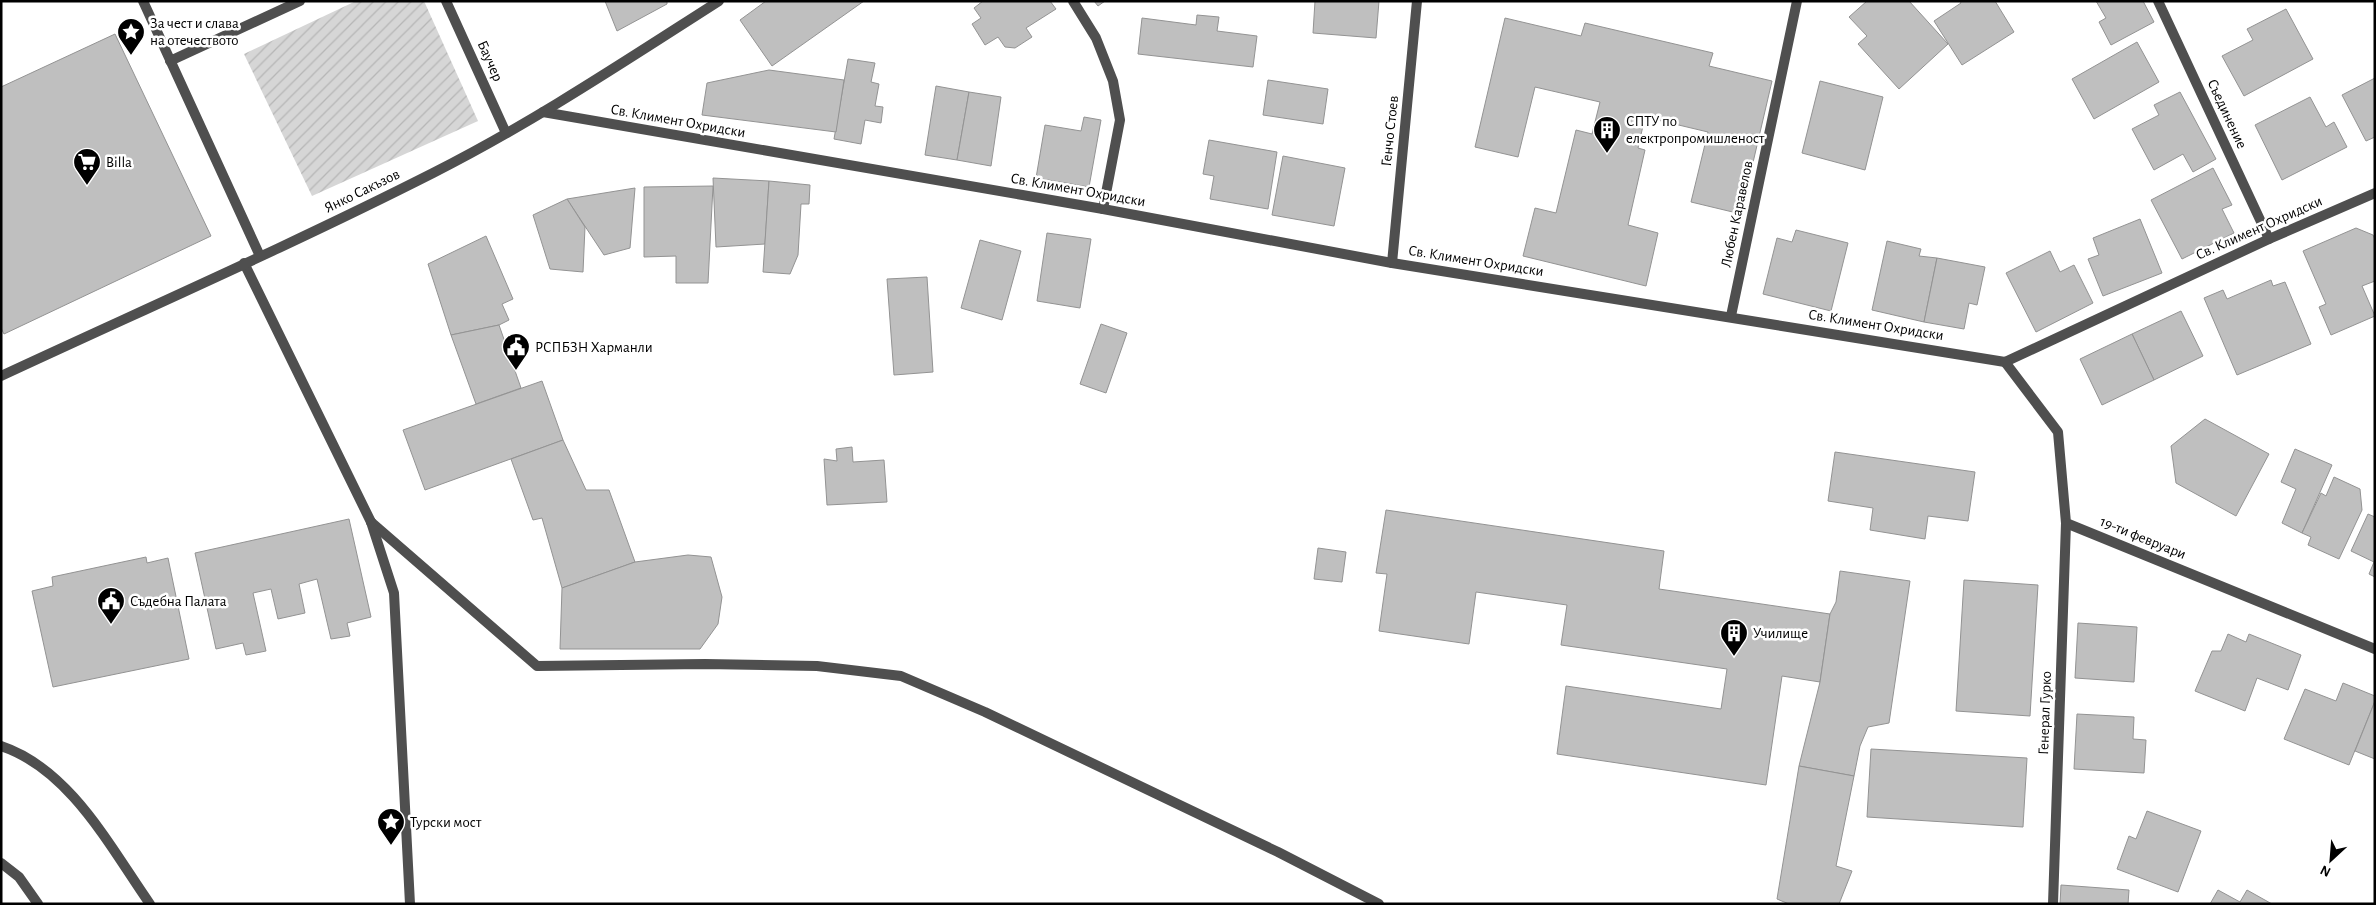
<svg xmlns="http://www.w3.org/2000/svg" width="2376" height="905" viewBox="0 0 2376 905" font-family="'Alegreya Sans',sans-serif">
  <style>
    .garden { fill: url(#garden-furrows) }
    .building { fill: #bfbfbf; stroke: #939393 }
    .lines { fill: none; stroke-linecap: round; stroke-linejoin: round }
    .service { stroke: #4f4f4f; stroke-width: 10 }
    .pedestrian { stroke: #4f4f4f; stroke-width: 10 }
    .minor { stroke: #4f4f4f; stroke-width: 10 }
    .labels { text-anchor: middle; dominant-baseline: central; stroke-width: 5; stroke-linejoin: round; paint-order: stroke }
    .poi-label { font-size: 15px; fill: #000; stroke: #fff; text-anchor: start }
    .street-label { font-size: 15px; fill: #000; stroke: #fff }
  </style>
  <defs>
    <pattern id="garden-furrows" width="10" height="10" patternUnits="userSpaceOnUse" patternTransform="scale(1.25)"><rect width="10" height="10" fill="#d6d6d6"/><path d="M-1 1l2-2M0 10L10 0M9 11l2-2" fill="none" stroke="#b6b6b6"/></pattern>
  </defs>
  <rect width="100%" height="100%" fill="#fff"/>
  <path class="garden" d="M 356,1 L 424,1 L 478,121 L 312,196 L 244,54 Z"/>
  <g class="building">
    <path d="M 605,1 L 667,1 L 667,4 L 617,31 Z"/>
    <path d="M 766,1 L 864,1 L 772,66 L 740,20 Z"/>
    <path d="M 983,1 L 1050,1 L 1056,9 L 1026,28 L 1032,37 L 1015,48 L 1005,47 L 998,37 L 985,45 L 972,24 L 981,18 L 974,8 Z"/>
    <path d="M 1094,1 L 1105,1 L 1098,6 Z"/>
    <path d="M 1315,1 L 1379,1 L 1376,38 L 1313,33 Z"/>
    <path d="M 1867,1 L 1909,1 L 1948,44 L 1899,89 L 1858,44 L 1867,36 L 1849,17 Z"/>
    <path d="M 1960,1 L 1995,1 L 2014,32 L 1962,65 L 1934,21 L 1961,3 Z"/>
    <path d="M 2096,1 L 2143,1 L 2154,22 L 2111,45 L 2099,22 L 2106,18 Z"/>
    <path d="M 2286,9 L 2313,59 L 2244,96 L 2222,56 L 2253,40 L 2247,29 Z"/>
    <path d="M 1197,15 L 1219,17 L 1217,31 L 1257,36 L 1253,67 L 1138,54 L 1142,18 L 1196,25 Z"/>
    <path d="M 1505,18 L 1581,36 L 1585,23 L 1713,53 L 1709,66 L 1772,81 L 1741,214 L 1691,202 L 1708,132 L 1645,117 L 1638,148 L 1645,150 L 1628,225 L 1658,233 L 1646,286 L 1523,256 L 1535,208 L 1556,213 L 1576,130 L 1592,134 L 1600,102 L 1535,87 L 1518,157 L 1475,147 Z"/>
    <path d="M 115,34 L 211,236 L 4,334 L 1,328 L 1,87 Z"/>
    <path d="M 2137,42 L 2159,82 L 2094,119 L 2072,79 Z"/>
    <path d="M 848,59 L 875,63 L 871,82 L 879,84 L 875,106 L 883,107 L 881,123 L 865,120 L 861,144 L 834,139 Z"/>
    <path d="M 769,70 L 844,80 L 836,132 L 702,115 L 707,83 Z"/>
    <path d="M 2375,78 L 2375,137 L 2366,141 L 2342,95 Z"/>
    <path d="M 1268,80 L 1328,89 L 1323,124 L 1263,115 Z"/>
    <path d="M 1820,81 L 1883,97 L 1865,170 L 1802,153 Z"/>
    <path d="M 936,86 L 969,92 L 957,160 L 925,155 Z"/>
    <path d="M 969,92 L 1001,97 L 991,166 L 957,160 Z"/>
    <path d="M 2180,92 L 2216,159 L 2193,172 L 2183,154 L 2154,170 L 2132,129 L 2159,115 L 2154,105 Z"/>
    <path d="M 2310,97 L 2326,127 L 2334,122 L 2347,147 L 2282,180 L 2255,125 Z"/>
    <path d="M 1084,117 L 1101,120 L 1089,187 L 1036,178 L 1045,125 L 1081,131 Z"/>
    <path d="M 1209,140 L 1277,152 L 1268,209 L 1210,199 L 1214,176 L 1203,174 Z"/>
    <path d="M 1283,156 L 1345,168 L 1334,226 L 1272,215 Z"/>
    <path d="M 2213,168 L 2232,205 L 2222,209 L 2234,233 L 2182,259 L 2151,200 Z"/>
    <path d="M 713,178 L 769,181 L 765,244 L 716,247 Z"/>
    <path d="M 769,181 L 810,185 L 809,204 L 801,204 L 798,255 L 790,274 L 763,272 Z"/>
    <path d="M 713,186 L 708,283 L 676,283 L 676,256 L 644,257 L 644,187 Z"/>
    <path d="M 635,188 L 630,248 L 604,255 L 567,199 Z"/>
    <path d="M 567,199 L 585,227 L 583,272 L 550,269 L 533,215 Z"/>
    <path d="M 2140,219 L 2162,273 L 2103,296 L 2088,259 L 2099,255 L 2093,238 Z"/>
    <path d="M 2356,228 L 2373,235 L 2375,239 L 2375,281 L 2362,286 L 2375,316 L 2331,335 L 2319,307 L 2326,304 L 2303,251 Z"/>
    <path d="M 1796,230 L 1848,243 L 1831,311 L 1763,294 L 1777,238 L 1792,242 Z"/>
    <path d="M 1047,233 L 1091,239 L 1080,308 L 1037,301 Z"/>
    <path d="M 486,236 L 513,299 L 502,304 L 509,320 L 499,325 L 451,335 L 428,264 Z"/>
    <path d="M 980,240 L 1021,251 L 1002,320 L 961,308 Z"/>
    <path d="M 1887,241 L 1921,249 L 1919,256 L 1937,258 L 1924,322 L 1872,310 Z"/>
    <path d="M 2050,251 L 2060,272 L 2074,265 L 2093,303 L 2036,332 L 2006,273 Z"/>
    <path d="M 1937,258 L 1985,267 L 1977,305 L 1969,303 L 1964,329 L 1924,322 Z"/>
    <path d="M 927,277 L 933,372 L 894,375 L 887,279 Z"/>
    <path d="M 2271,280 L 2273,286 L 2285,282 L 2311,344 L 2237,375 L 2204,298 L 2223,290 L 2227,299 Z"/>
    <path d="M 2181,311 L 2203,356 L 2154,380 L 2132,334 Z"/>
    <path d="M 1101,324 L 1127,333 L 1106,393 L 1080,384 Z"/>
    <path d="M 499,325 L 521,388 L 476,404 L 451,335 Z"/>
    <path d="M 2132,334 L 2154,380 L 2102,405 L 2080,359 Z"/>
    <path d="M 542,381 L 563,440 L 425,490 L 403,430 Z"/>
    <path d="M 2205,419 L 2269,454 L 2236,516 L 2176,483 L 2171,446 Z"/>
    <path d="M 563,440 L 586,490 L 609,490 L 635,562 L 562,588 L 542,518 L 533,520 L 511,459 Z"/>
    <path d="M 852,447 L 853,462 L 884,460 L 887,502 L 827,505 L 824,459 L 837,461 L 836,449 Z"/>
    <path d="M 2295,449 L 2332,465 L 2302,533 L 2282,523 L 2296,489 L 2281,482 Z"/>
    <path d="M 1835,452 L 1975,472 L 1968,521 L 1928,516 L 1925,539 L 1870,530 L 1873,508 L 1828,501 Z"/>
    <path d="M 2334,477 L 2360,489 L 2362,510 L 2339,559 L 2308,545 L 2311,537 L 2302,533 L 2321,493 L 2326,496 Z"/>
    <path d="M 1386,510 L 1664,551 L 1659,589 L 1830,614 L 1820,682 L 1782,676 L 1766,785 L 1557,754 L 1566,686 L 1721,709 L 1727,669 L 1561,645 L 1567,605 L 1476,592 L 1469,644 L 1379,631 L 1387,574 L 1376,573 Z"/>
    <path d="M 2368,514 L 2375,517 L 2375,577 L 2369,574 L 2374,562 L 2351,551 Z"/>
    <path d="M 349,519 L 371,617 L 347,623 L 350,636 L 331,639 L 317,579 L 299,584 L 305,613 L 278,619 L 271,589 L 253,593 L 266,651 L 246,655 L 243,643 L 216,649 L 195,553 Z"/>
    <path d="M 1318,548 L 1346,552 L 1342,582 L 1314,579 Z"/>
    <path d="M 688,555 L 711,557 L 722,597 L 718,624 L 700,649 L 560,649 L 562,588 L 635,562 Z"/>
    <path d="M 146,557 L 147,563 L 168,558 L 189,659 L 53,687 L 32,591 L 53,586 L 52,577 Z"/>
    <path d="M 1840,571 L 1910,581 L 1889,723 L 1868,727 L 1860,746 L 1854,776 L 1799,766 L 1820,682 L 1830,614 L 1836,602 Z"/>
    <path d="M 1964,580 L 2038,585 L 2030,716 L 1956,711 Z"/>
    <path d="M 2078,623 L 2137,627 L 2134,682 L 2075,678 Z"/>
    <path d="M 2228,634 L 2246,642 L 2249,634 L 2301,655 L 2288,690 L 2257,678 L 2245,711 L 2195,691 L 2212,651 L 2221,651 Z"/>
    <path d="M 2343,683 L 2375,696 L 2375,701 L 2349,765 L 2284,739 L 2305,689 L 2336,701 Z"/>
    <path d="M 2375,701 L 2375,759 L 2355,751 Z"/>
    <path d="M 2077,714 L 2134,717 L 2133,739 L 2146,740 L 2144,773 L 2074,769 Z"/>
    <path d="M 1871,749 L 2027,758 L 2023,827 L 1867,817 Z"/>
    <path d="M 1799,766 L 1854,776 L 1836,866 L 1852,871 L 1839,904 L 1789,904 L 1777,899 Z"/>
    <path d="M 2147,811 L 2201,831 L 2178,892 L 2117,869 L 2129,836 L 2136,839 Z"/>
    <path d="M 2061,885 L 2129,890 L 2128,904 L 2060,904 Z"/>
    <path d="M 2218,890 L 2240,902 L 2247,890 L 2272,904 L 2210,904 Z"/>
  </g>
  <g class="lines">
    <g class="service">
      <path d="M 371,522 L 537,666 L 705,664 L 817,666 L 901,676 L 985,712 L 1278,852 L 1379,904"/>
      <path d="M 1,863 L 19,877 L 38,904"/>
    </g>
    <g class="pedestrian">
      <path d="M 143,1 L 260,256"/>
      <path d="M 170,61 L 300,1"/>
      <path d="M 371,522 L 394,593 L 410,904"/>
    </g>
    <g class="minor">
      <path d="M 446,1 L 506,133"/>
      <path d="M 1073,1 L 1096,38 L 1113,81 L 1120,120 L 1103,209"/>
      <path d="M 2158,1 L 2269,239"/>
      <path d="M 543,112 L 1103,209 L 1392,263 L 2005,362 L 2269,239 L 2375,193"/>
      <path d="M 244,263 L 371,522"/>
      <path d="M 1392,263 L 1417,1"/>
      <path d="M 1731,316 L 1797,1"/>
      <path d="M 2005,362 L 2058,432 L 2066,523 L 2375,649"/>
      <path d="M 1,376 C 145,309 291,245 433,173 C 532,123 625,61 719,1"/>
      <path d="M 1,746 C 70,769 110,847 150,904"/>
      <path d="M 2053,904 L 2066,523"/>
    </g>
  </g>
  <defs>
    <symbol id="sight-pin" viewBox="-11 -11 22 30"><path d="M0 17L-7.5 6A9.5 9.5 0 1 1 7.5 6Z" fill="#000" stroke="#fff"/><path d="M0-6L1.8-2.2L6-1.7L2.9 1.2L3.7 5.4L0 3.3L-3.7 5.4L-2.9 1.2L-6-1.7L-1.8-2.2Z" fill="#fff"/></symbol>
    <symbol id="building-pin" viewBox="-11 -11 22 30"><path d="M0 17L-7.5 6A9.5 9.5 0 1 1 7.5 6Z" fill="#000" stroke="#fff"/><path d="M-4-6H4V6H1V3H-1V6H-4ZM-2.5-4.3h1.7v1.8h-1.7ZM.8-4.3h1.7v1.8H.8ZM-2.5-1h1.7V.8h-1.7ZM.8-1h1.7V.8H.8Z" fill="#fff"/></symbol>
    <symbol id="supermarket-pin" viewBox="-11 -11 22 30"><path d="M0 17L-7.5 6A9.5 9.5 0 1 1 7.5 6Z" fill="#000" stroke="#fff"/><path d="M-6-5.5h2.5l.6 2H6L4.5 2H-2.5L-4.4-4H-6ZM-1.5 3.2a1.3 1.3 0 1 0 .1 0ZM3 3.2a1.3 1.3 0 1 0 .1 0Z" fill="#fff"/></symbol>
    <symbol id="civic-pin" viewBox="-11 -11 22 30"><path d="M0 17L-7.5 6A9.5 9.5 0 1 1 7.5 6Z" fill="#000" stroke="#fff"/><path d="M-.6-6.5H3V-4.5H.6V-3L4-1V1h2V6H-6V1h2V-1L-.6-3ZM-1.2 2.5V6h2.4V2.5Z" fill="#fff"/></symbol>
  </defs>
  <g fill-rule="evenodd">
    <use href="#sight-pin" x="115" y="16" width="32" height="43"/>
    <use href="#building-pin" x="1591" y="114" width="32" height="43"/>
    <use href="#supermarket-pin" x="71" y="146" width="32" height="43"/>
    <use href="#civic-pin" x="500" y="331" width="32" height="43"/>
    <use href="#civic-pin" x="95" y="585" width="32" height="43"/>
    <use href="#building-pin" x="1718" y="617" width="32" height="43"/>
    <use href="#sight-pin" x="375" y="806" width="32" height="43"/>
  </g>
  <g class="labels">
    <g class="poi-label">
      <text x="150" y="23">За чест и слава<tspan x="150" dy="17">на отечеството</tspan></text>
      <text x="1626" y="121">СПТУ по<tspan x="1626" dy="17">електропромишленост</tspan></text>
      <text x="106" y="162">Billa</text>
      <text x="535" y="347">РСПБЗН Харманли</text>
      <text x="130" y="601">Съдебна Палата</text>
      <text x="1753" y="633">Училище</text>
      <text x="410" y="822">Турски мост</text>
    </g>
    <g class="street-label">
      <text transform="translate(490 61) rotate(66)">Баучер</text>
      <text transform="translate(2227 114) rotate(65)">Съединение</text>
      <text transform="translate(678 121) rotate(10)">Св. Климент Охридски</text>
      <text transform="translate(1390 131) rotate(-84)">Генчо Стоев</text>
      <text transform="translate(1078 190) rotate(10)">Св. Климент Охридски</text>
      <text transform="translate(362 191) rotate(-26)">Янко Сакъзов</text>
      <text transform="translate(1737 214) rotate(-78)">Любен Каравелов</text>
      <text transform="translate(2259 228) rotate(-24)">Св. Климент Охридски</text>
      <text transform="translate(1476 261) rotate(9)">Св. Климент Охридски</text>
      <text transform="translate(1876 325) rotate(9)">Св. Климент Охридски</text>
      <text transform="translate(2143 538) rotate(22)">19-ти февруари</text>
      <text transform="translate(2045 713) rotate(-88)">Генерал Гурко</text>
    </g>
  </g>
  <rect width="2376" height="905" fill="none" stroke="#000000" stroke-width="5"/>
  <g transform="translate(2331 860) rotate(206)" stroke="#ffffff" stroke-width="4" paint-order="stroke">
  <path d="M0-4L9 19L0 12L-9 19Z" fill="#000000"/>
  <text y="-8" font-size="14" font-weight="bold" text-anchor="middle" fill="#000000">N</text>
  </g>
</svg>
